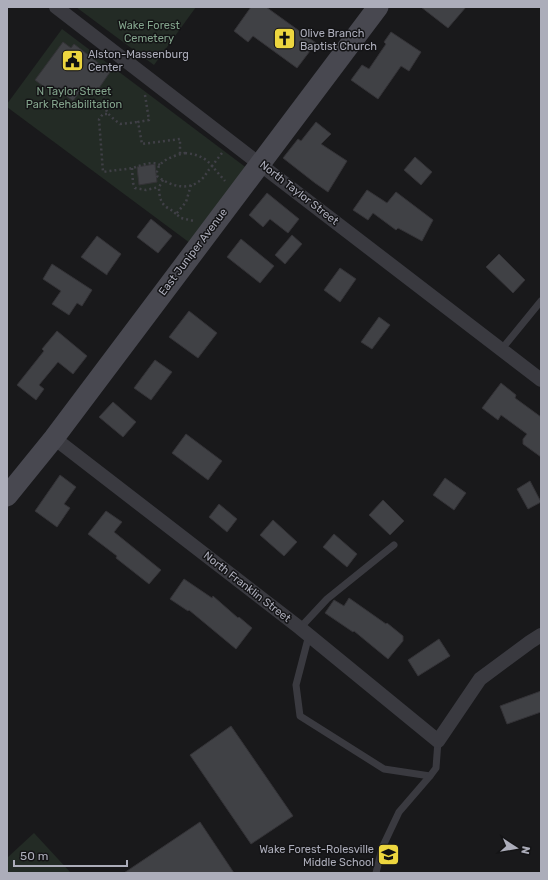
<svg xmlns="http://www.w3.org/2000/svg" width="548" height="880" viewBox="0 0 548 880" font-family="Rubik,sans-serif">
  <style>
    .green { fill: #232b25 }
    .building { fill: #404145; stroke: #343337 }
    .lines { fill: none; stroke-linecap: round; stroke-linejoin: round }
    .path { stroke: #404047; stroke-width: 2.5; stroke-dasharray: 2 3; stroke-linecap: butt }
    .lane { stroke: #3a3a40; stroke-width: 7 }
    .street { stroke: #3a3a40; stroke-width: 14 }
    .secondary { stroke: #484850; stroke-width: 21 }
    .labels { text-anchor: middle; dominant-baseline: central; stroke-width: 3; stroke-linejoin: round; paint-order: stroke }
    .park-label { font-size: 11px; fill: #83a48c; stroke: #141416 }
    .poi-label { font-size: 11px; fill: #acadba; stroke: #141416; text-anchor: start }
    .street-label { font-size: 11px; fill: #acadba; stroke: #141416 }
  </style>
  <rect width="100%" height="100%" fill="#19191b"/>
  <g class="green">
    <path d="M 76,7 L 196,7 L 154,65 Z"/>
    <path d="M 62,29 L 248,169 L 190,243 L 7,107 L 7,104 Z"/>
    <path d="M 34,833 L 71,873 L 8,873 L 7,871 L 7,858 Z"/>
  </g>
  <g class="building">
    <path d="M 251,7 L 266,7 L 316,43 L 297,68 L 253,36 L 248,42 L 234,31 Z"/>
    <path d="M 421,7 L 466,7 L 448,28 Z"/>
    <path d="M 391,32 L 421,52 L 409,71 L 401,66 L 378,99 L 351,80 L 362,65 L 369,69 L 386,44 L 384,42 Z"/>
    <path d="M 63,42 L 71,48 L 74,44 L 110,72 L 95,94 L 83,87 L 73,101 L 59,90 L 55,95 L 35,80 Z"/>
    <path d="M 316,122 L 331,134 L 321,144 L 347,161 L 328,192 L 315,183 L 283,158 L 298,139 L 301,141 Z"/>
    <path d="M 415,157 L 432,172 L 421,185 L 404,170 Z"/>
    <path d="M 155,164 L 157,182 L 139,185 L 137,167 Z"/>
    <path d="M 367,190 L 387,203 L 396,192 L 433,220 L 422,241 L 398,228 L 396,230 L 373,213 L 368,220 L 353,210 Z"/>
    <path d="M 267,193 L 299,219 L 288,233 L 270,219 L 263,227 L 249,215 Z"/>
    <path d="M 151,219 L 172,236 L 158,253 L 137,237 Z"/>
    <path d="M 292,235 L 302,244 L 285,264 L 275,255 Z"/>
    <path d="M 97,236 L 121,254 L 107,274 L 107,275 L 81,257 Z"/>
    <path d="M 241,239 L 274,266 L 260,283 L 227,257 Z"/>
    <path d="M 499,254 L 525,280 L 513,293 L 486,267 Z"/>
    <path d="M 52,264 L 92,290 L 82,306 L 77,303 L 69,315 L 52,304 L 61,291 L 43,279 Z"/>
    <path d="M 340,268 L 356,279 L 340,302 L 324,290 Z"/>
    <path d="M 189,311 L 217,333 L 198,358 L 169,337 Z"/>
    <path d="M 379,317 L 390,325 L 372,349 L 361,342 Z"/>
    <path d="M 57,331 L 87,356 L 73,374 L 58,362 L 39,385 L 44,389 L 36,400 L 17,385 L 44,351 L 42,349 Z"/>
    <path d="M 155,360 L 172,372 L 151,400 L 134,388 Z"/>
    <path d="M 501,383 L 516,395 L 515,398 L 541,417 L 541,457 L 523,444 L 523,439 L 527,434 L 501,415 L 498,420 L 482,408 Z"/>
    <path d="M 113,402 L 136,422 L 123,437 L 99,417 Z"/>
    <path d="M 186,434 L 222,461 L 208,480 L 172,453 Z"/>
    <path d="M 60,475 L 76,487 L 64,504 L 70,508 L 57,527 L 35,511 Z"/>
    <path d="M 445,478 L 466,493 L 454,510 L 433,495 Z"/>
    <path d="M 530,481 L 541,502 L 528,509 L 517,489 Z"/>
    <path d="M 383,500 L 404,521 L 390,535 L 369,515 Z"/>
    <path d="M 219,504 L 237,519 L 227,532 L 209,517 Z"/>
    <path d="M 106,511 L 122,522 L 114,532 L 161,570 L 149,584 L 116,558 L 117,556 L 88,534 Z"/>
    <path d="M 273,520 L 297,542 L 284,556 L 260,535 Z"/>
    <path d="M 334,534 L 357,554 L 347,567 L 323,547 Z"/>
    <path d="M 184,579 L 212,598 L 213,596 L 238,618 L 239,617 L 252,628 L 236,649 L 189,610 L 188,611 L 170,599 Z"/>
    <path d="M 349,598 L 386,624 L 387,623 L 403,636 L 403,641 L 388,659 L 354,631 L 353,632 L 325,613 L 334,600 L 344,606 Z"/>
    <path d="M 439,639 L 450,656 L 418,676 L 408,660 Z"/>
    <path d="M 541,691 L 541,712 L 507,724 L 500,706 Z"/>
    <path d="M 231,726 L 293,816 L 251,844 L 190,755 Z"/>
    <path d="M 200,822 L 234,873 L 124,873 Z"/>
  </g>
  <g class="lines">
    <g class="path">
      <path d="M 104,95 C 104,111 107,114 120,124 L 138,122"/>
      <path d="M 145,95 L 149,120 L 138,122 L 142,144 L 180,139 L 180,154"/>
      <path d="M 107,114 L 103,114 L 99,119 L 103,172 C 113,170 123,170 132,168 C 141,166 151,160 160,165"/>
      <path d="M 185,153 C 196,154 205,157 212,166 C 208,170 206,175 202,179 C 188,192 170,186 157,176 C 155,161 173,156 185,153 Z"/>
      <path d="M 222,153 L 212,166 L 225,181"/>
      <path d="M 132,168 L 133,183 L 135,188 L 146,190 L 159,187"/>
      <path d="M 163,180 L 159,187 C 159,194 160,204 168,208 C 171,210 173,211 176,214"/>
      <path d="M 191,185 L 186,202 L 176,214 L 181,218 L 194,221"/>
    </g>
    <g class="lane">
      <path d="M 501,350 L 541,301"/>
      <path d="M 300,628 L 327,599 L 394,545"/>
      <path d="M 309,635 L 296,685 L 300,716 L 384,769 L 430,776 L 436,768 L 438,741"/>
      <path d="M 376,873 L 382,848 L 399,812 L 430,776"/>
    </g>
    <g class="street">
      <path d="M 56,7 C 217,132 380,256 541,380"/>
      <path d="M 54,438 L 300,628 L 438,741 L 480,679 L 530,642 L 541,635"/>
    </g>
    <path class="secondary" d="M 7,496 L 54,438 L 378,7"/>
  </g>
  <defs>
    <symbol id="church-square" viewBox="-11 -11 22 22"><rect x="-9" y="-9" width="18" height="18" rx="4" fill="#edd63f" stroke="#141416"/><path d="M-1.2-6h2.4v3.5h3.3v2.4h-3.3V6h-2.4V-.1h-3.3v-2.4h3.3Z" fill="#111"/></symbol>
    <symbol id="civic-square" viewBox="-11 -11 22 22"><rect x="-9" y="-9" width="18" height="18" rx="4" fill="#edd63f" stroke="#141416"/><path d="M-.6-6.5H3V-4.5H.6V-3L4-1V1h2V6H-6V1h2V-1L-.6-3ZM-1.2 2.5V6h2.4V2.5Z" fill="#111"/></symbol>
    <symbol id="school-square" viewBox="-11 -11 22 22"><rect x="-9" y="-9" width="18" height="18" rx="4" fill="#edd63f" stroke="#141416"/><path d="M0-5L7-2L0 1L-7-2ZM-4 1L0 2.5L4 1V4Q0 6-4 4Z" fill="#111"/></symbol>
  </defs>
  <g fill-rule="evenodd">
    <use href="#church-square" x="272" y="26" width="25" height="25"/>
    <use href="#civic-square" x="60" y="48" width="25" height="25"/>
    <use href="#school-square" x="376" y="842" width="25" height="25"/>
  </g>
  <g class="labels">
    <g class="park-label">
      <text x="149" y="25">Wake Forest<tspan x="149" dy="13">Cemetery</tspan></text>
      <text x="74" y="91">N Taylor Street<tspan x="74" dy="13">Park Rehabilitation</tspan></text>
    </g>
    <g class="poi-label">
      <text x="300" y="33">Olive Branch<tspan x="300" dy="13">Baptist Church</tspan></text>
      <text x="88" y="54">Alston-Massenburg<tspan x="88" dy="13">Center</tspan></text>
      <text x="374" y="849" text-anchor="end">Wake Forest-Rolesville<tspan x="374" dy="13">Middle School</tspan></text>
    </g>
    <g class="street-label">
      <text transform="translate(299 193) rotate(38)">North Taylor Street</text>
      <text transform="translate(193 252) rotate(-53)">East Juniper Avenue</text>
      <text transform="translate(247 587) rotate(38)">North Franklin Street</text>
    </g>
  </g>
  <rect width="548" height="880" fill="none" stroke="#acadba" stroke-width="16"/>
  <g transform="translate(516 848) rotate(102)" stroke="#141416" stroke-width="3" paint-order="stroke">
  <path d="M0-3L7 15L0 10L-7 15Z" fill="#acadba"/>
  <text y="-6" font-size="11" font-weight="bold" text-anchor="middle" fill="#acadba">N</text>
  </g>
  <path d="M14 860v6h113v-6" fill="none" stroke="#acadba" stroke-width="2"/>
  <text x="20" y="860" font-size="12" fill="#acadba" stroke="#141416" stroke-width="3" paint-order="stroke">50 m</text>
</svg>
